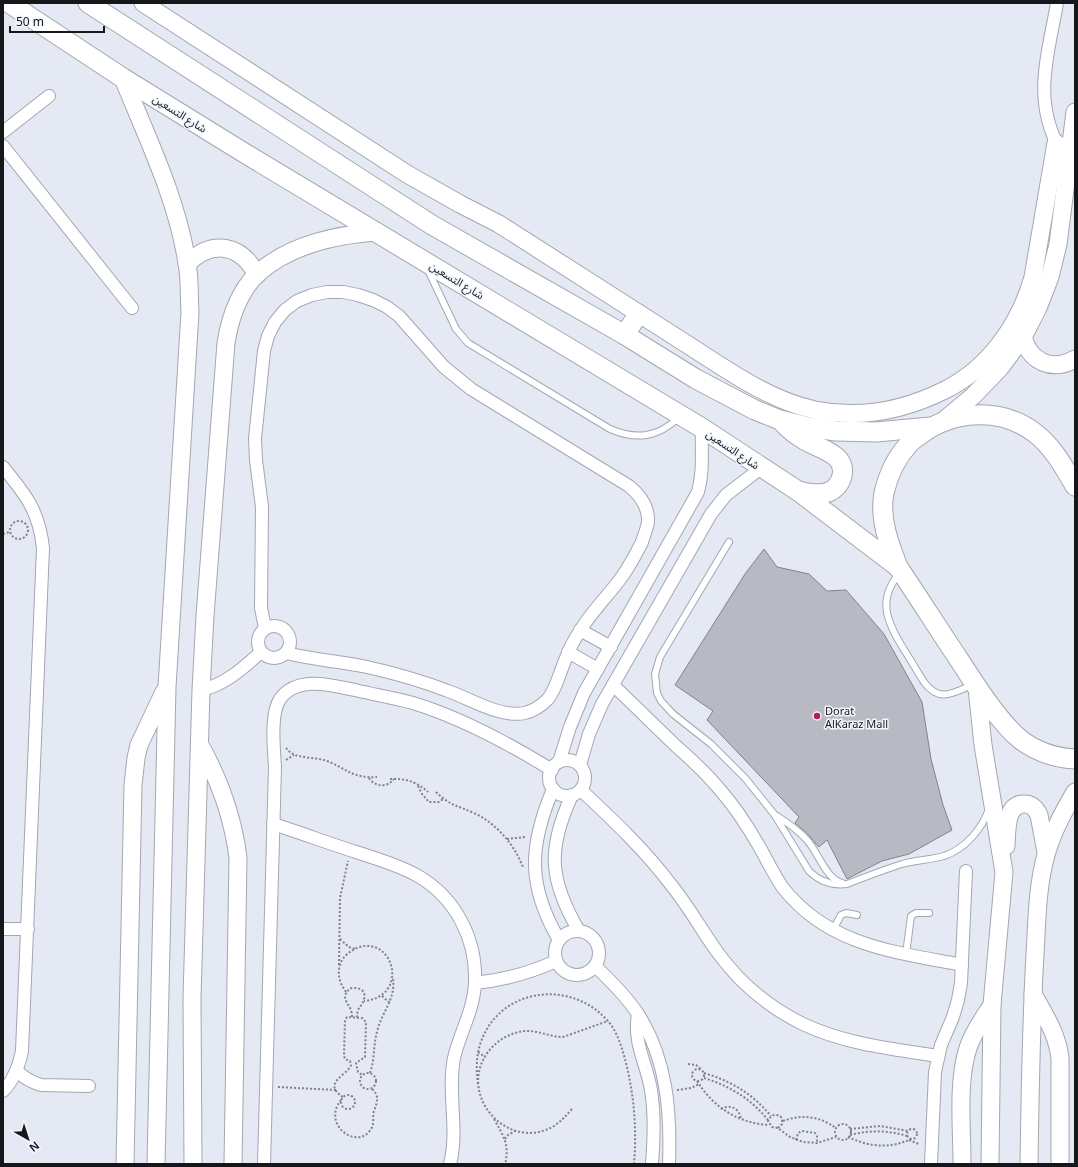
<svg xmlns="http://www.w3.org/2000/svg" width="1078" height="1167" viewBox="0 0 1078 1167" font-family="'Noto Sans','Noto Sans Arabic',sans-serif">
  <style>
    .building { fill: #b9b9c3; stroke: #82828c }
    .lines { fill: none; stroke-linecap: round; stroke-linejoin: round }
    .lane-casing { stroke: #a3a7b1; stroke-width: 8 }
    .street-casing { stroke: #a3a7b1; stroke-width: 14 }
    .secondary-casing { stroke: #a3a7b1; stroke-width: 19 }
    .primary-casing { stroke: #a3a7b1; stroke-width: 21 }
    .path { stroke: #7f8289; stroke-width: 2; stroke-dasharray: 2 2; stroke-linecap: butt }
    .lane { stroke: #fff; stroke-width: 6 }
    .street { stroke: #fff; stroke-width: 12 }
    .secondary { stroke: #fff; stroke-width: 17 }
    .primary { stroke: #fff; stroke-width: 19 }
    .poi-dot { fill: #b2214d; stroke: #f2f6ff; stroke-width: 1.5 }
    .labels { text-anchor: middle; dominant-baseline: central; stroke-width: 3; stroke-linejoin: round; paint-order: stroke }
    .street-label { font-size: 11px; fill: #15171a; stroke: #f2f6ff }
    .poi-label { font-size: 11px; fill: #15171a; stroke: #f2f6ff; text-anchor: start }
  </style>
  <rect width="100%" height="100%" fill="#e4e9f3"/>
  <path class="building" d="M 764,549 L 777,567 L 809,574 L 827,591 L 846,590 L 884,634 L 922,702 L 931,759 L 943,805 L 952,830 L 909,854 L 882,861 L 847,879 L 827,840 L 819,847 L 816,844 L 807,833 L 795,823 L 799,817 L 707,720 L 713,711 L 675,685 L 745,574 Z"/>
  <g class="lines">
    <defs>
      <g id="lane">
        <path d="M 428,270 L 456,329 L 468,343 L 610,429 C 636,440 658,438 679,417"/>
        <path d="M 729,542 L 660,657 L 655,674 L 657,693 L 661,701 L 673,714 L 711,744 L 745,778 L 774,814 L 809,871 C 820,882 832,886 847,884 C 865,877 883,870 902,864 C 915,860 930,860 944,856 C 965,849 982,829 989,809"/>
        <path d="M 899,574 C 877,600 887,622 903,648 C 910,659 917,671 924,682 C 939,703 953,693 972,685"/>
        <path d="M 777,816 C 788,823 798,830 807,840 C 818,852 826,879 842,883"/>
        <path d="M 833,930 L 841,915 L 846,913 L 857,915"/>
        <path d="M 906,954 L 911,916 L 916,913 L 929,913"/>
      </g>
      <g id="street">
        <path d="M 1057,3 C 1048,56 1032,99 1060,150"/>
        <path d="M 3,132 L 49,96"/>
        <path d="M 3,146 L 132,308"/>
        <path d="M 3,467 C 26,495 39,511 43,548 L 22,1051 C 19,1066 14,1080 3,1091"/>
        <circle cx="274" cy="642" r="16"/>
        <path d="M 265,628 L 261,608 L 262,507 L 256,460 L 255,439 L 264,351 L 268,336 L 275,322 L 285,310 L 297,301 L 312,295 L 327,292 L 343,292 L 358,295 L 373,300 L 387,307 L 399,316 L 444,367 L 471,389 L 629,486 C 640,495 649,506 648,522 C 647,529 644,535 642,542 C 636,554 629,567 621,578 C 608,596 591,612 580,631 C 573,641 568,652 564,663 C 559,675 556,689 548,699 C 542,705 533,711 525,713 C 500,718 471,699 448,691 C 422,681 394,673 367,667 C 340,661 313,660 287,653"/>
        <path d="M 580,630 L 611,647"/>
        <path d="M 568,652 L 598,669"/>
        <path d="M 613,685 C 634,705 655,726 676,746 C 692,760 708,775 721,791 C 736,808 748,827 759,846 C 767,860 774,875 783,888 C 829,946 895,952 962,965"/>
        <path d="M 201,690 C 225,685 243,668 261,652"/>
        <circle cx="567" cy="778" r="18"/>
        <path d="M 559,762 L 570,727 L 584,693 L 698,492 C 704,470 701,450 702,428"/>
        <path d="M 580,765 L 589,734 L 602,704 L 711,514 L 726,495 L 761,468"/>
        <path d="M 553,789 C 529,846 527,885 559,940"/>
        <path d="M 581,790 C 613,820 645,850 672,886 C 689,907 702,931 718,953 C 740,983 770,1008 803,1024 C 845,1044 892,1049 938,1056"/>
        <path d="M 572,795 C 547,849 549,880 579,931"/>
        <path d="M 273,824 C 301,833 328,843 356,852 C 377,859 399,865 418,876 C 456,898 477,940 475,983 C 474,1010 460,1032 454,1058 C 447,1093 459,1129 450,1164"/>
        <path d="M 3,929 L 28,929"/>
        <circle cx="577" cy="953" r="22"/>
        <path d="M 595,966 C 611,981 626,996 638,1014 C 667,1059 671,1112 669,1164"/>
        <path d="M 475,983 C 504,980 530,973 556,961"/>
        <path d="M 638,1014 C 633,1044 646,1061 651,1090 C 655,1114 654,1139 652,1164"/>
        <path d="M 17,1071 C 24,1078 31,1082 41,1085 L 89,1086"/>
        <path d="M 264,1164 L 275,767 C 274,749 270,714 280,699 C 298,674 335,686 359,691 C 377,695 395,698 413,703 C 462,718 508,743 552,770"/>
        <path d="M 931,1164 L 935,1072 L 941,1045 L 953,1017 L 958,1000 L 961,983 L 966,871"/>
      </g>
      <g id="secondary">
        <path d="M 143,3 L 407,174 L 460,204 L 499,224 C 561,263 623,304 685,343 C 726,369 768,400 815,410 C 860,419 905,410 945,390 C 989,368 1020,324 1033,277 L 1056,143"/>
        <path d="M 123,78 C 147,138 177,198 187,263 C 190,279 189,296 190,312 L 167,687 L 156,1164"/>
        <path d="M 187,264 C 212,239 241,244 257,275"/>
        <path d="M 1023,337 C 1030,362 1052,372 1075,359"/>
        <path d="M 943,421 L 973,396 L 1000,368 L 1023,337 L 1038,308 L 1050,277 L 1058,244 L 1075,112"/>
        <path d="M 977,688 L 983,745 L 1004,872 L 992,1005 L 990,1164"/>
        <path d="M 200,745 C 220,781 233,817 238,858 L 233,1164"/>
        <path d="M 1006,846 C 1007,832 1005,803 1025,804 C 1032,804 1036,809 1039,815 L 1046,852"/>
        <path d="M 1033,994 C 1045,1016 1057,1033 1060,1058 L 1060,1164"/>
        <path d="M 125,1164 L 133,785 L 136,758 L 139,745 L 164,692"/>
        <path d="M 193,1164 L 192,998 L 201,690 L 205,616 L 226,343 C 230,318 239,292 257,274 C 289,245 335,235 376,232"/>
        <path d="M 962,1164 C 962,1127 957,1082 968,1048 C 973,1032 983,1019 992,1005"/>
        <path d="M 1029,1164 C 1030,1094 1031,1024 1035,954 C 1037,921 1037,887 1046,855 C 1052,832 1063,812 1075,792"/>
      </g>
      <g id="primary">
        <path d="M 9,3 L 123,78 L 246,154 L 702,428 L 798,491 L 898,567"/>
        <path d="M 88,3 L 432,225 L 625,335 L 696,379 L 755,410 L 780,420 L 808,427 L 836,431 L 876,432 L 931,427"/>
        <path d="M 625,335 L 638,314"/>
        <path d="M 784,424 C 790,430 796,435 803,439 C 818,449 847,453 842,476 C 841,480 839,484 836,487 C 827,497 810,494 798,491"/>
        <path d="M 1075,486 C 1064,467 1053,447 1035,433 C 1001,407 953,410 920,435 C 916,438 911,441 908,445 C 896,458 888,476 884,493 C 879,518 889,544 898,567 C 919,598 939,630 960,661 C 976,686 999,722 1021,740 C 1037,752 1056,758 1075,759"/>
      </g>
    </defs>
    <use href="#lane" class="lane-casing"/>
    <use href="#street" class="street-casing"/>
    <use href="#secondary" class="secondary-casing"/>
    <use href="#primary" class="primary-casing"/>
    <g class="path">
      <circle cx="19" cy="530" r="9"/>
      <path d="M 3,534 L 9,532"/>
      <path d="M 286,748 C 288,750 290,753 293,754 C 297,757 316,758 324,760 C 345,767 352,779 377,777"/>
      <path d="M 286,760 L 294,755"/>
      <path d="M 369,778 C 375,787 387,788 394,779"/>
      <path d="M 390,779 C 405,778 417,782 428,792"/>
      <path d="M 418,786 L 422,794 L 429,802 L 439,802 L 443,799"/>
      <path d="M 436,792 C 449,805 458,806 474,813 C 497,824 513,843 523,867"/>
      <path d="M 507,839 L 525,837"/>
      <path d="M 340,939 L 349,947 L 355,949"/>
      <path d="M 339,965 L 340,898 L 348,861"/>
      <path d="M 346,992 C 339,982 336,972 342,960 C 346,954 352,950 359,947 C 395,937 409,997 364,1001"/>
      <path d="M 382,996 L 390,1003"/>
      <path d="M 352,1017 C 352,1005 345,1005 345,995 L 349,989 C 356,986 367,989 364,999 C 362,1008 357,1005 357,1018"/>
      <path d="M 478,1052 L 485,1057"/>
      <path d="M 688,1064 L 696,1065 L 702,1070"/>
      <circle cx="698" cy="1075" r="6"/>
      <circle cx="368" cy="1081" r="8"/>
      <path d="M 370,1073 C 375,1059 373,1046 377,1032 C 381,1013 396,999 393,979"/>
      <path d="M 704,1073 C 731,1081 753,1094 771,1116"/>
      <path d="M 704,1078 C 730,1086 751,1099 768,1120"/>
      <path d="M 697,1081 C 714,1108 738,1123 769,1125"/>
      <path d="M 478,1084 C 476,1068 476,1054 482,1039 C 503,987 571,980 607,1020 C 617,1031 621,1045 625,1059 C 634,1094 637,1128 634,1164"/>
      <path d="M 278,1087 L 336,1090"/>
      <path d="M 677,1090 L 691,1088 L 699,1084"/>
      <circle cx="348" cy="1102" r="7"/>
      <path d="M 343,1097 C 321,1083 348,1075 351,1065 L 350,1061 L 345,1059 L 344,1056 L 345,1020 L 347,1017 L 362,1018 L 366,1022 L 365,1057 L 356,1063 L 358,1072 L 362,1075"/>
      <path d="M 341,1100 C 321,1125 358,1151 371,1129 C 375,1123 372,1117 374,1111 C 377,1102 380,1096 372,1089"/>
      <path d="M 572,1109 C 566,1116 561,1121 554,1126 C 508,1153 456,1095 488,1052 C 497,1040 510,1033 524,1031 C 538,1030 550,1037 563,1037 L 608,1021"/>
      <path d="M 721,1109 C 731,1104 739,1108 741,1119"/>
      <path d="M 494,1119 C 503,1135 510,1145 505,1164"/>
      <path d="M 783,1121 C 802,1114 819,1116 836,1128"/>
      <circle cx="843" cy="1132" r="8"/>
      <path d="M 778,1128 L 782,1124 L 782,1118 C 777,1113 771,1114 768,1121 L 772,1127 L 778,1128 L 790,1137 L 803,1142 L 817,1143 L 836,1137"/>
      <path d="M 850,1129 L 880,1126 L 908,1131"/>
      <circle cx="912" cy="1134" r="5"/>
      <path d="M 850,1135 C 870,1130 888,1130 907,1136"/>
      <path d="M 848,1137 C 869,1147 890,1149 911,1139"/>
      <path d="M 505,1139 L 508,1135 L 515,1131"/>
      <path d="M 796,1140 L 798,1133 L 802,1131 L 815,1133 L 817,1136 L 817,1143"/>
      <path d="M 909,1140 L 919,1144"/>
    </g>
    <use href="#lane" class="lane"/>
    <use href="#street" class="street"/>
    <use href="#secondary" class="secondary"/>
    <use href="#primary" class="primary"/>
  </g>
  <circle class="poi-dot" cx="817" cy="716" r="4"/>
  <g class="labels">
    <g class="street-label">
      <text transform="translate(180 113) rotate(32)">شارع التسعين</text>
      <text transform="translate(457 280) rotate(31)">شارع التسعين</text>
      <text transform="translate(733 449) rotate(34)">شارع التسعين</text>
    </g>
    <g class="poi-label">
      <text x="825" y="710">Dorat<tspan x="825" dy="13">AlKaraz Mall</tspan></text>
    </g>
  </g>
  <rect width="1078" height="1167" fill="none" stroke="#15171a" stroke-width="8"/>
  <g transform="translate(28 1139) rotate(141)" stroke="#f2f6ff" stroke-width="3" paint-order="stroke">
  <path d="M0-3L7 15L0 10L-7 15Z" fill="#15171a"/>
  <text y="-6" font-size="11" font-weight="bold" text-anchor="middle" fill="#15171a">N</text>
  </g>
  <path d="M10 26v6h94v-6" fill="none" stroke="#15171a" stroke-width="2"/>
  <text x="16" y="26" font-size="12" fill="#15171a" stroke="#f2f6ff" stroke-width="3" paint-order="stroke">50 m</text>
</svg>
